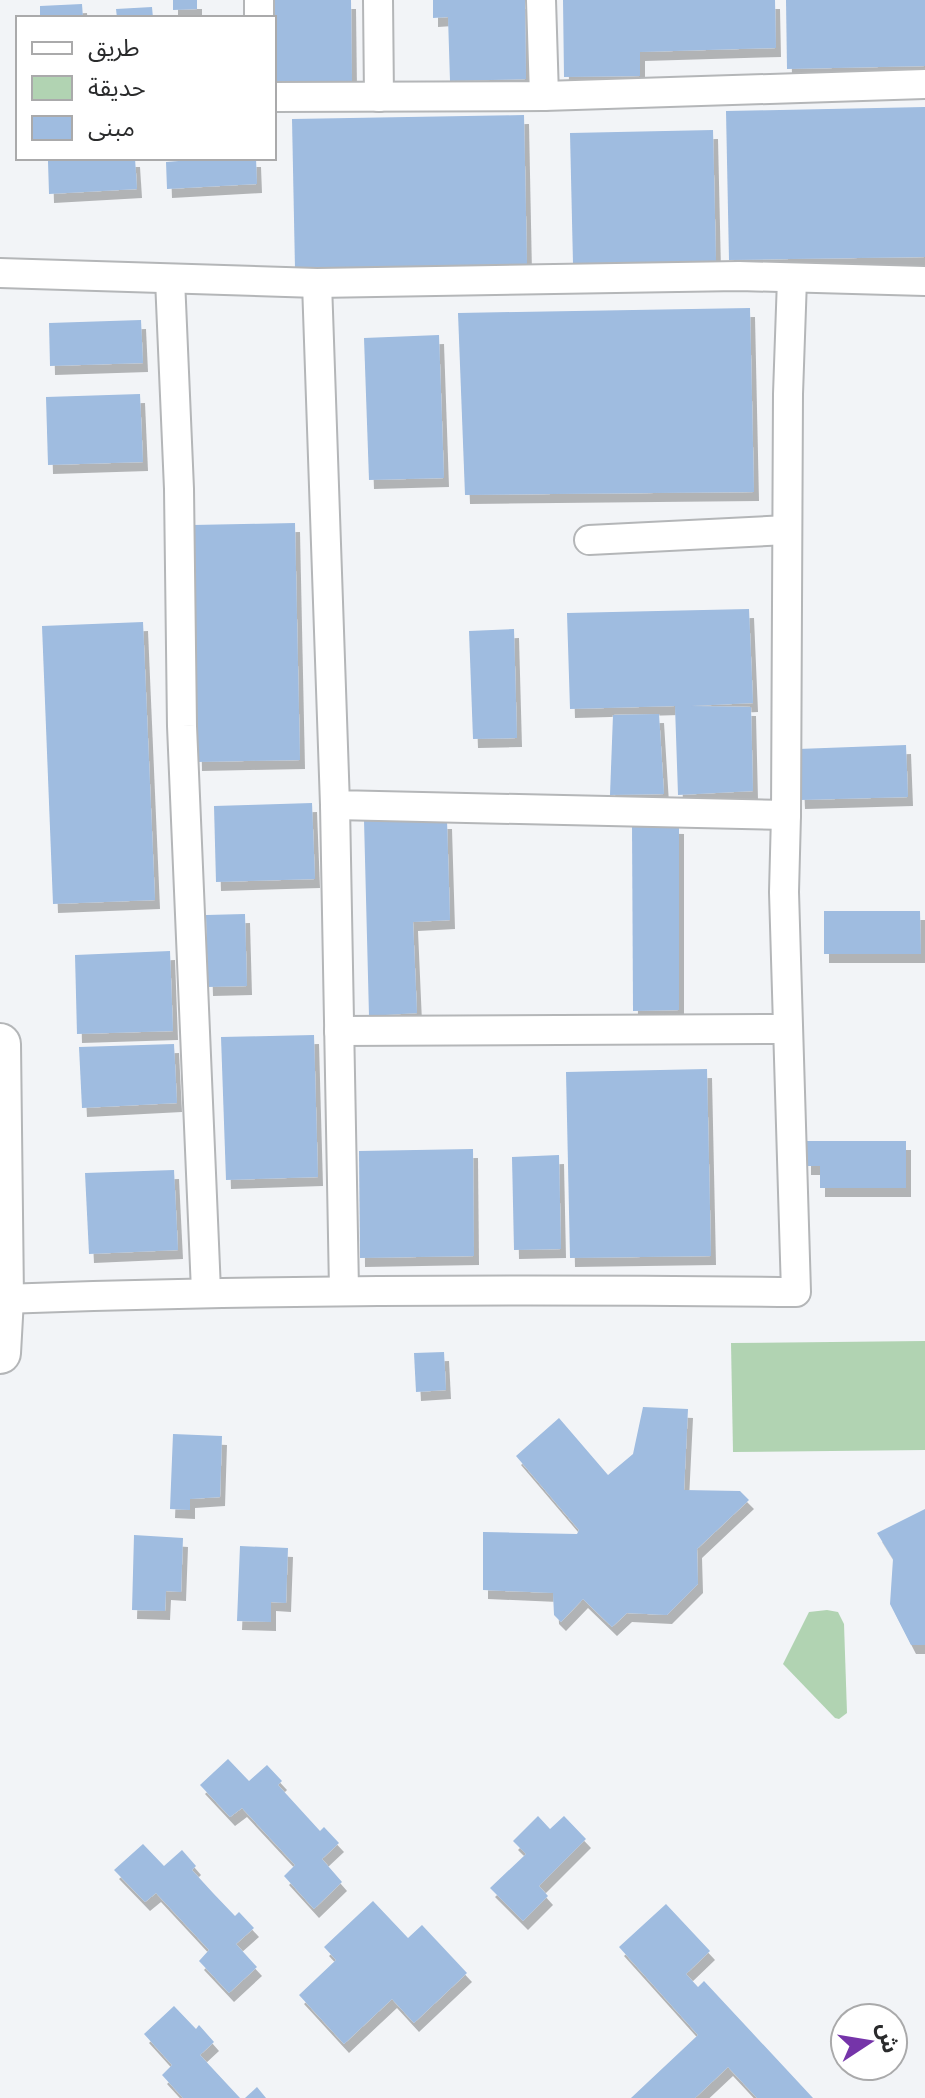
<svg xmlns="http://www.w3.org/2000/svg" width="925" height="2098" viewBox="0 0 925 2098" font-family="Lora,'Noto Sans Arabic',serif">
  <style>
    .green { fill: #b1d3b2 }
    .building { fill: #9fbce0; filter: url(#shadow) }
    .lines { fill: none; stroke-linecap: round; stroke-linejoin: round }
    .street-casing { stroke: #b4b6b8; stroke-width: 32 }
    .secondary-casing { stroke: #b4b6b8; stroke-width: 44 }
    .street { stroke: #fff; stroke-width: 28 }
    .secondary { stroke: #fff; stroke-width: 40 }
  </style>
  <defs>
    <filter id="shadow"><feDropShadow dx="5" dy="9" stdDeviation="0" flood-color="#0004"/></filter>
  </defs>
  <rect width="100%" height="100%" fill="#f2f4f7"/>
  <g class="green">
    <path d="M 925,1341 L 925,1450 L 733,1452 L 731,1343 Z"/>
    <path d="M 827,1610 L 838,1612 L 844,1624 L 847,1713 L 839,1719 L 835,1718 L 783,1664 L 809,1612 Z"/>
  </g>
  <g class="building">
    <path d="M 173,0 L 197,0 L 197,9 L 173,10 Z"/>
    <path d="M 274,0 L 351,0 L 352,81 L 276,82 Z"/>
    <path d="M 433,0 L 525,0 L 526,79 L 450,81 L 448,17 L 433,18 Z"/>
    <path d="M 563,0 L 775,0 L 776,48 L 640,52 L 640,76 L 564,77 Z"/>
    <path d="M 786,0 L 925,0 L 925,66 L 787,69 Z"/>
    <path d="M 82,4 L 83,18 L 40,18 L 40,6 Z"/>
    <path d="M 152,7 L 153,18 L 117,18 L 116,9 Z"/>
    <path d="M 925,107 L 925,257 L 729,260 L 726,111 Z"/>
    <path d="M 524,115 L 527,264 L 295,269 L 292,119 Z"/>
    <path d="M 713,130 L 716,261 L 573,264 L 570,133 Z"/>
    <path d="M 75,158 L 135,158 L 137,189 L 49,194 L 48,161 Z"/>
    <path d="M 191,158 L 256,158 L 257,184 L 167,189 L 166,162 L 191,160 Z"/>
    <path d="M 750,308 L 754,492 L 465,495 L 458,313 Z"/>
    <path d="M 141,320 L 143,363 L 50,366 L 49,323 Z"/>
    <path d="M 439,335 L 444,478 L 369,480 L 364,338 Z"/>
    <path d="M 140,394 L 143,462 L 48,465 L 46,397 Z"/>
    <path d="M 295,523 L 300,760 L 197,762 L 192,525 Z"/>
    <path d="M 749,609 L 753,703 L 691,706 L 751,707 L 753,791 L 678,795 L 675,706 L 570,709 L 567,613 Z"/>
    <path d="M 143,622 L 155,900 L 53,904 L 42,626 Z"/>
    <path d="M 514,629 L 517,738 L 473,739 L 469,631 Z"/>
    <path d="M 659,714 L 664,794 L 610,795 L 613,715 Z"/>
    <path d="M 906,745 L 908,797 L 800,800 L 798,749 Z"/>
    <path d="M 312,803 L 315,879 L 216,882 L 214,806 Z"/>
    <path d="M 364,820 L 447,820 L 450,920 L 413,922 L 417,1013 L 369,1016 Z"/>
    <path d="M 632,824 L 679,825 L 679,1010 L 633,1011 Z"/>
    <path d="M 824,911 L 920,911 L 921,954 L 824,954 Z"/>
    <path d="M 245,914 L 247,986 L 208,987 L 206,915 Z"/>
    <path d="M 170,951 L 173,1031 L 77,1034 L 75,955 Z"/>
    <path d="M 314,1035 L 318,1177 L 226,1180 L 221,1037 Z"/>
    <path d="M 174,1044 L 177,1103 L 82,1108 L 79,1047 Z"/>
    <path d="M 707,1069 L 711,1256 L 570,1258 L 566,1072 Z"/>
    <path d="M 806,1141 L 906,1141 L 906,1188 L 820,1188 L 820,1166 L 806,1166 Z"/>
    <path d="M 473,1149 L 474,1256 L 360,1258 L 359,1151 Z"/>
    <path d="M 559,1155 L 561,1249 L 514,1250 L 512,1157 Z"/>
    <path d="M 174,1170 L 178,1250 L 89,1254 L 85,1173 Z"/>
    <path d="M 444,1352 L 446,1390 L 416,1392 L 414,1353 Z"/>
    <path d="M 643,1407 L 688,1409 L 684,1490 L 740,1491 L 749,1500 L 697,1549 L 698,1584 L 667,1615 L 627,1613 L 612,1627 L 583,1599 L 561,1622 L 554,1615 L 553,1593 L 483,1590 L 483,1532 L 577,1534 L 579,1530 L 516,1456 L 559,1418 L 608,1475 L 633,1454 Z"/>
    <path d="M 173,1434 L 222,1436 L 220,1497 L 190,1499 L 190,1510 L 170,1509 Z"/>
    <path d="M 925,1509 L 925,1645 L 911,1645 L 890,1604 L 893,1559 L 877,1533 Z"/>
    <path d="M 134,1535 L 183,1538 L 181,1592 L 166,1591 L 165,1611 L 132,1610 Z"/>
    <path d="M 240,1546 L 288,1548 L 286,1603 L 271,1602 L 271,1622 L 237,1621 Z"/>
    <path d="M 228,1759 L 249,1781 L 267,1765 L 282,1781 L 278,1785 L 320,1831 L 324,1827 L 339,1843 L 322,1859 L 342,1882 L 314,1909 L 284,1876 L 295,1865 L 242,1808 L 230,1817 L 200,1785 Z"/>
    <path d="M 538,1816 L 550,1829 L 564,1816 L 586,1839 L 539,1886 L 548,1896 L 523,1921 L 490,1888 L 526,1854 L 513,1841 Z"/>
    <path d="M 143,1844 L 164,1866 L 182,1850 L 196,1866 L 192,1870 L 213,1893 L 235,1916 L 239,1912 L 254,1928 L 236,1944 L 257,1967 L 229,1993 L 199,1961 L 209,1950 L 156,1893 L 145,1902 L 114,1870 Z"/>
    <path d="M 373,1901 L 408,1938 L 422,1925 L 467,1973 L 414,2023 L 392,1999 L 344,2044 L 299,1995 L 336,1960 L 324,1947 Z"/>
    <path d="M 666,1904 L 710,1951 L 686,1974 L 698,1987 L 704,1981 L 813,2098 L 757,2098 L 728,2067 L 695,2098 L 631,2098 L 698,2035 L 619,1947 Z"/>
    <path d="M 174,2006 L 196,2029 L 199,2025 L 214,2042 L 200,2055 L 240,2098 L 183,2098 L 162,2075 L 172,2065 L 144,2034 Z"/>
    <path d="M 257,2087 L 266,2098 L 245,2098 Z"/>
  </g>
  <g class="lines">
    <defs>
      <g id="street">
        <path d="M 259,0 L 259,18"/>
        <path d="M 378,0 L 379,97"/>
        <path d="M 541,0 L 544,96"/>
        <path d="M 274,97 L 544,96 L 925,84"/>
        <path d="M 0,273 L 317,283 L 739,276 L 925,281"/>
        <path d="M 170,279 L 179,489 L 182,726 L 206,1291"/>
        <path d="M 317,283 L 335,805 L 786,815 L 788,394 L 792,279"/>
        <path d="M 589,540 L 787,530"/>
        <path d="M 335,805 L 344,1290"/>
        <path d="M 339,1031 L 788,1029"/>
        <path d="M 3,1299 C 268,1289 531,1289 796,1292 L 784,892 L 786,815"/>
      </g>
      <path id="secondary" d="M 0,1044 L 3,1299 L 0,1353"/>
    </defs>
    <use href="#street" class="street-casing"/>
    <use href="#secondary" class="secondary-casing"/>
    <use href="#street" class="street"/>
    <use href="#secondary" class="secondary"/>
  </g>
  <rect x="16" y="16" width="260" height="144" fill="#ffffff" stroke="#aaaaab" stroke-width="2"/>
  <rect x="32" y="42" width="40" height="12" fill="#ffffff" stroke="#aaaaab" stroke-width="2"/>
  <text x="88" y="56" font-size="24" fill="#2a2b2c">طريق</text>
  <rect x="32" y="76" width="40" height="24" fill="#b1d3b2" stroke="#aaaaab" stroke-width="2"/>
  <text x="88" y="96" font-size="24" fill="#2a2b2c">حديقة</text>
  <rect x="32" y="116" width="40" height="24" fill="#9fbce0" stroke="#aaaaab" stroke-width="2"/>
  <text x="88" y="136" font-size="24" fill="#2a2b2c">مبنى</text>
  <g transform="translate(869 2042) rotate(78)"><circle r="38" fill="#ffffff" stroke="#aaaaab" stroke-width="2"/>
  <path d="M0-6L14 30L0 20L-14 30Z" fill="#7534a9"/>
  <text y="-12" font-size="22" font-weight="bold" text-anchor="middle" fill="#2a2b2c">ش</text>
  </g>
</svg>
